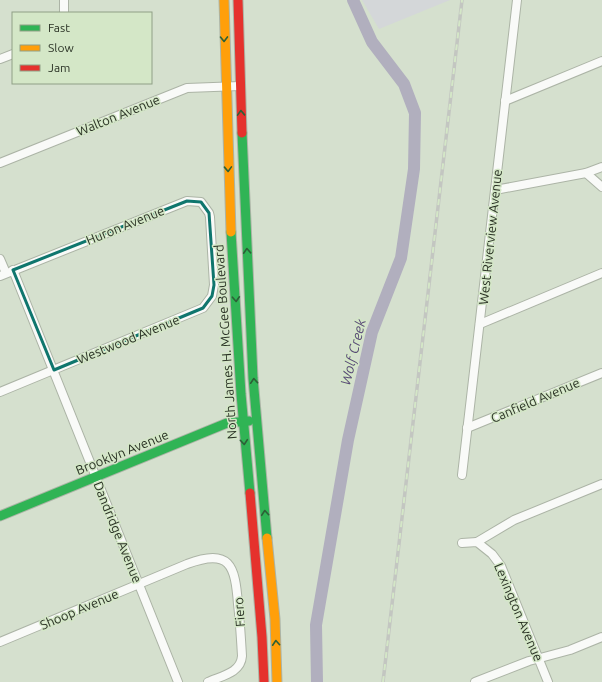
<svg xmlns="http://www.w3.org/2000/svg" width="602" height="682" viewBox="0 0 602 682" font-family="Ubuntu,sans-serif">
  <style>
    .green { fill: #d4d7d9 }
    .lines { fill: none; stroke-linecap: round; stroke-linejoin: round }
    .river { stroke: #b1afbe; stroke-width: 12 }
    .street-casing { stroke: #acb4a6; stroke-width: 10 }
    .fast-casing { stroke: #acb4a6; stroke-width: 11 }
    .slow-casing { stroke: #acb4a6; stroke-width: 11 }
    .jam-casing { stroke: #acb4a6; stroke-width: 11 }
    .street { stroke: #f9faf8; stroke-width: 8 }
    .fast { stroke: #30b455; stroke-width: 9 }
    .slow { stroke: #ff9f0a; stroke-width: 9 }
    .jam { stroke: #e5322d; stroke-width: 9 }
    .rail-casing { stroke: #c3c6c1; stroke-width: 3.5 }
    .rail { stroke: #d4e7c7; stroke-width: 2; stroke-dasharray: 6; stroke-linecap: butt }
    .oneway { stroke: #2c6036 }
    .marked { fill: none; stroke: #0f766e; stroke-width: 3; stroke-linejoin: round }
    .labels { text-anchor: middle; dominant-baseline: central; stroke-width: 3; stroke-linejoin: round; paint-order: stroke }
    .street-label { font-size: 13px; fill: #2a3225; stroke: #d4e7c7 }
    .water-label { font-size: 14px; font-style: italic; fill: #594a77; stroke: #d4e7c7 }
  </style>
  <rect width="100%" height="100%" fill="#d5e0ce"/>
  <path class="green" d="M 362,0 L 450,0 L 379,29 Z"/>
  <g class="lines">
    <path class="river" d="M 317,682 L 316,625 L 348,440 L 372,332 L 401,258 L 414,169 L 415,113 L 404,84 L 372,42 L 353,0"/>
    <defs>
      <g id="street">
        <path d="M 64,0 L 64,13"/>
        <path d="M 0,59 L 13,54"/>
        <path d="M 505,101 L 602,61"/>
        <path d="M 0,163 L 187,88 L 240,86"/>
        <path d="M 586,173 L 602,187"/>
        <path d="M 495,190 L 586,173 L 602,167"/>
        <path d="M 0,259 L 6,273"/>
        <path d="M 13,270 L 178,682"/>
        <path d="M 0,276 L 187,201 L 201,202 L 209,213 L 210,217 L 214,285 L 212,296 L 203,308 L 0,392"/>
        <path d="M 480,324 L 602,273"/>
        <path d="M 467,428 L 602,373"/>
        <path d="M 462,475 L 517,0"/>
        <path d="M 477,542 L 514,520 L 602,484"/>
        <path d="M 462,543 L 477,542 L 492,554 L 501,566 L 548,682"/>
        <path d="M 0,642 L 187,564 C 230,548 235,565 238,604 C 240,621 241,639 242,656 C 241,673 221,676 208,682"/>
        <path d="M 475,682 L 529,661 L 570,650 L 602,637"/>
      </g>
      <g id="fast">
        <path d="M 242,133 L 253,378 L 267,538"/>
        <path d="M 231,232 L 241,394 L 250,493"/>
        <path d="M 0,516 L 227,423 L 249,421"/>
      </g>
      <g id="slow">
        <path d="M 224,0 L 231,232"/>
        <path d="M 267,538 L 275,619 L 277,682"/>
      </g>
      <g id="jam">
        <path d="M 238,0 L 242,133"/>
        <path d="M 250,493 L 262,637 L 264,682"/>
      </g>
    </defs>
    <use href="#street" class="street-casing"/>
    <use href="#fast" class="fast-casing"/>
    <use href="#slow" class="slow-casing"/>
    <use href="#jam" class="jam-casing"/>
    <use href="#street" class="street"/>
    <use href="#fast" class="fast"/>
    <use href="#slow" class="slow"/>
    <use href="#jam" class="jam"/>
    <defs>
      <path id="rail" d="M 383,682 L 462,0"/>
    </defs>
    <use href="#rail" class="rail-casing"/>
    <use href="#rail" class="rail"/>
  </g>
  <defs><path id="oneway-chevron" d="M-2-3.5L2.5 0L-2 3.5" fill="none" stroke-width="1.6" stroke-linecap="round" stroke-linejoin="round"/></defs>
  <g class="oneway">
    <use href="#oneway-chevron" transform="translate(224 39) rotate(89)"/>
    <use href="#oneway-chevron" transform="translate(241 113) rotate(-92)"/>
    <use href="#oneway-chevron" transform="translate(228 169) rotate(88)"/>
    <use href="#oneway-chevron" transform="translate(247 251) rotate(-93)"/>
    <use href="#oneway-chevron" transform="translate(236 299) rotate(87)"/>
    <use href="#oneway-chevron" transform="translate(254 381) rotate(-94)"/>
    <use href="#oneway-chevron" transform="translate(244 442) rotate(85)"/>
    <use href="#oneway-chevron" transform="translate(265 513) rotate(-95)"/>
    <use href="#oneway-chevron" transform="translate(276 643) rotate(-94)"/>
  </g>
  <path class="marked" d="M 187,201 L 201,202 L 209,213 L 214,285 L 212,296 L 203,308 L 54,370 L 13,270 Z"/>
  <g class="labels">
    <g class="street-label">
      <text transform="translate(118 115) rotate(-22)">Walton Avenue</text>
      <text transform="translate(125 225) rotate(-22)">Huron Avenue</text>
      <text transform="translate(490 237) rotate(-84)">West Riverview Avenue</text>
      <text transform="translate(128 339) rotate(-22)">Westwood Avenue</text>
      <text transform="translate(225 342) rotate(-94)">North James H. McGee Boulevard</text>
      <text transform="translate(535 400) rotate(-23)">Canfield Avenue</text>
      <text transform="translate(122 452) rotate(-22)">Brooklyn Avenue</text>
      <text transform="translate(118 532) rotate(68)">Dandridge Avenue</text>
      <text transform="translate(79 609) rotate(-23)">Shoop Avenue</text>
      <text transform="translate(239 612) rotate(-94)">Fiero</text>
      <text transform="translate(519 612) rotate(67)">Lexington Avenue</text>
    </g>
    <g class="water-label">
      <text transform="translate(353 352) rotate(-76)">Wolf Creek</text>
    </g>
  </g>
  <rect x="12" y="12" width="140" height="72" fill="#d4e7c7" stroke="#909f86"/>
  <rect x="20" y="25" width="20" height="6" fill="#30b455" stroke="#909f86"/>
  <text x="48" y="32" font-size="12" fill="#2a3225">Fast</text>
  <rect x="20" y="45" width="20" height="6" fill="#ff9f0a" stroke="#909f86"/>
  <text x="48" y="52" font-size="12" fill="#2a3225">Slow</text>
  <rect x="20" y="65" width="20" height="6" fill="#e5322d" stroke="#909f86"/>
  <text x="48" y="72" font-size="12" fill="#2a3225">Jam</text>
</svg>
